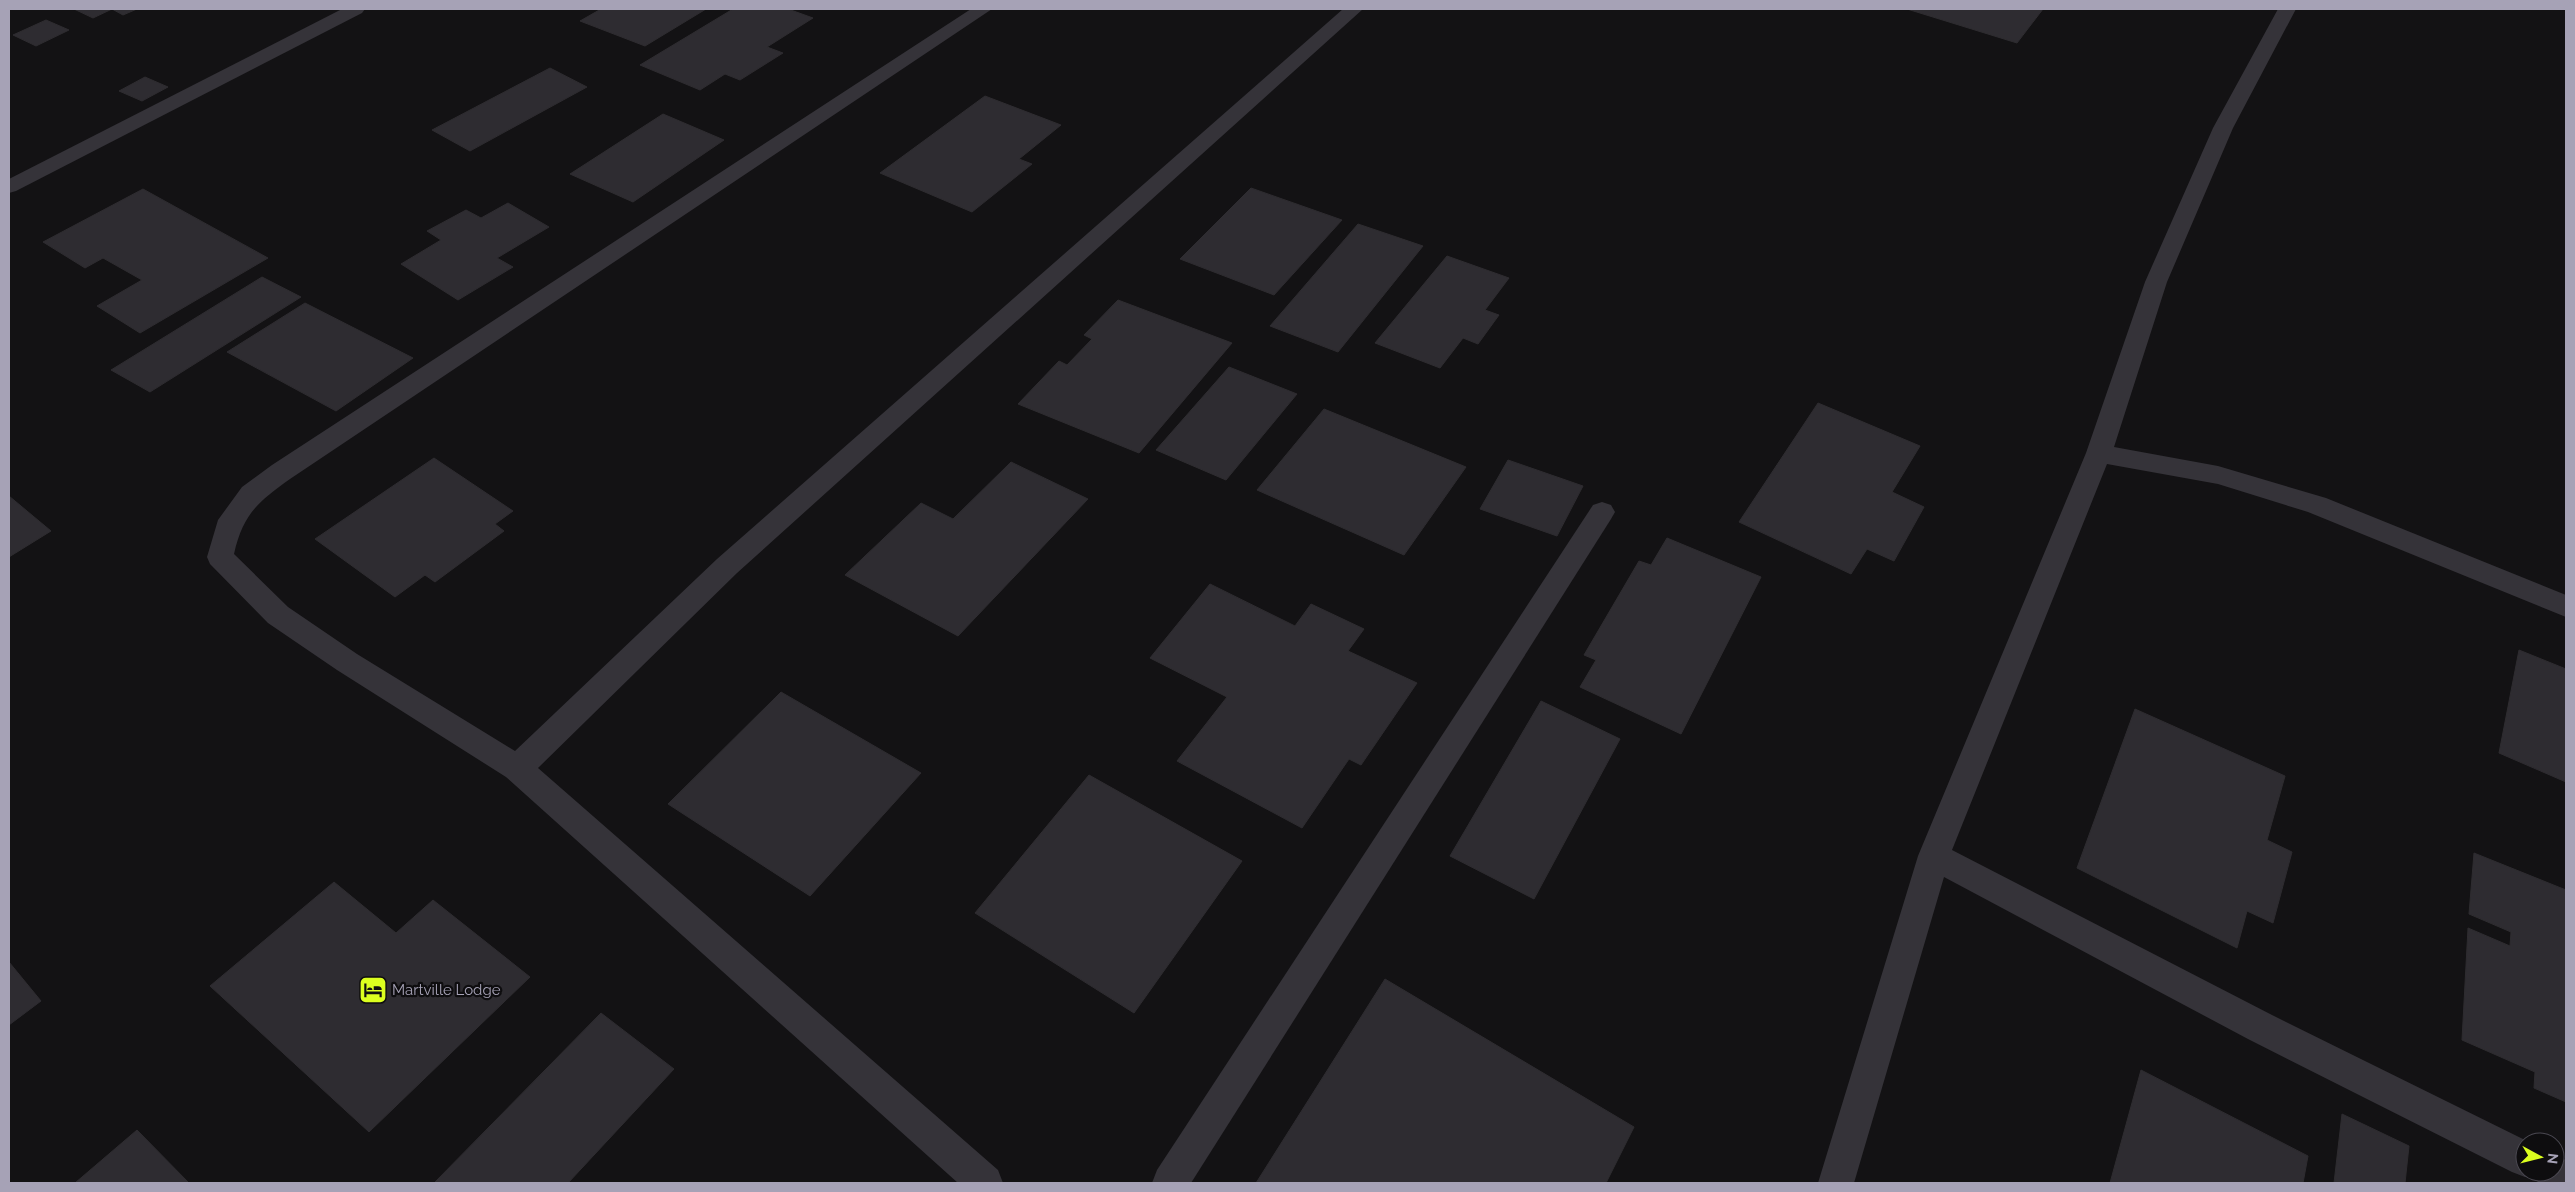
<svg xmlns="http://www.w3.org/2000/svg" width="2575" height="1192" viewBox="0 0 2575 1192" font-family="Raleway,sans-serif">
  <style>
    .building { fill: #2e2c31; stroke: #2e2c30 }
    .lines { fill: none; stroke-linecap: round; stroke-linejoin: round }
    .minor { fill: #353339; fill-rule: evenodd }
    .labels { text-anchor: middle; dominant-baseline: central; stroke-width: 4.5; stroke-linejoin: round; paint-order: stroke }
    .near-poi-label { font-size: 15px; fill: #a6a2b6; stroke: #0e0d0f; text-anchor: start }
  </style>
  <rect width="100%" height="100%" fill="#131214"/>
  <g class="building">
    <path d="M 74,9 L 137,9 L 123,15 L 112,9 L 93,18 Z"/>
    <path d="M 601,9 L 706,9 L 645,46 L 580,21 Z"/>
    <path d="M 733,9 L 788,9 L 813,18 L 767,47 L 783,53 L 740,80 L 725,74 L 700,90 L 640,65 Z"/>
    <path d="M 1907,9 L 2043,9 L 2017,43 Z"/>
    <path d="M 46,20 L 69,30 L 36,46 L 13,35 Z"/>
    <path d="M 550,68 L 587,87 L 470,151 L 432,130 Z"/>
    <path d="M 145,77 L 168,87 L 142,101 L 119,91 Z"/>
    <path d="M 985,96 L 1061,125 L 1019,159 L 1032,164 L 972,212 L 880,173 Z"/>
    <path d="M 663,114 L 724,140 L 633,202 L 570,174 Z"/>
    <path d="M 1251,188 L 1342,220 L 1274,295 L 1180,259 Z"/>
    <path d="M 143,189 L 268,258 L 140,333 L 97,306 L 142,280 L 103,258 L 85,268 L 43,242 Z"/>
    <path d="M 508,203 L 549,227 L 497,258 L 513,267 L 458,300 L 401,264 L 441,240 L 427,231 L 466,210 L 481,218 Z"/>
    <path d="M 1358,224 L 1423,246 L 1338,352 L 1270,326 Z"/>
    <path d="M 1447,256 L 1509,278 L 1485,310 L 1499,315 L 1478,344 L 1463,338 L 1440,368 L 1375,343 Z"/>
    <path d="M 262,277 L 301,297 L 150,392 L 111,370 Z"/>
    <path d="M 1118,300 L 1232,343 L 1139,453 L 1018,404 L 1059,361 L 1067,365 L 1092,339 L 1084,335 Z"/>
    <path d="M 305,303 L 413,358 L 336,411 L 227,352 Z"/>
    <path d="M 1229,367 L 1297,394 L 1226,480 L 1156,450 Z"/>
    <path d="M 1818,403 L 1920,446 L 1892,492 L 1924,507 L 1894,561 L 1867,549 L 1851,574 L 1739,522 Z"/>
    <path d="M 1324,409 L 1466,467 L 1404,555 L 1257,490 Z"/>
    <path d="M 434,458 L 513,511 L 495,524 L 504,531 L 435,582 L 425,575 L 395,597 L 315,539 Z"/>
    <path d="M 1508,460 L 1583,486 L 1557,536 L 1480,509 Z"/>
    <path d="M 1011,462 L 1088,499 L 958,636 L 845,575 L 921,503 L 953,519 Z"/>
    <path d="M 9,496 L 51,531 L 9,557 Z"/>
    <path d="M 1667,538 L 1761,577 L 1681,734 L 1580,687 L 1596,660 L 1584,655 L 1639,561 L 1651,565 Z"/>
    <path d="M 1210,584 L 1295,626 L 1311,604 L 1364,629 L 1348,651 L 1417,683 L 1361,765 L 1349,759 L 1302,828 L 1177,761 L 1227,697 L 1150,658 Z"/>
    <path d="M 2519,650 L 2566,669 L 2566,782 L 2499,753 Z"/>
    <path d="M 781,692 L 921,773 L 810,896 L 668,804 Z"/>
    <path d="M 1541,701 L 1620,739 L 1534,899 L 1450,856 Z"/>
    <path d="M 2135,709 L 2285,776 L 2267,840 L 2292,852 L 2273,923 L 2247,911 L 2237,948 L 2077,868 Z"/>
    <path d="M 1089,775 L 1242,861 L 1134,1013 L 975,913 Z"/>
    <path d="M 2474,853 L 2566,890 L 2566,1102 L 2534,1088 L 2535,1072 L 2462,1040 L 2468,928 L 2510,946 L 2511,932 L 2469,914 Z"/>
    <path d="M 334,882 L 396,933 L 433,900 L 530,977 L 369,1132 L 210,986 Z"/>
    <path d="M 9,962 L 41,1001 L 9,1025 Z"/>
    <path d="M 1385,979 L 1634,1127 L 1606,1183 L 1256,1183 Z"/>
    <path d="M 601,1013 L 674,1069 L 568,1183 L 434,1183 Z"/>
    <path d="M 2141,1070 L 2308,1156 L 2303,1183 L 2110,1183 Z"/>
    <path d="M 2342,1114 L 2409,1146 L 2405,1183 L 2334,1183 Z"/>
    <path d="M 137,1130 L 189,1183 L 75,1183 Z"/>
  </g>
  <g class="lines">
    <g class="minor">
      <path d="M 342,9 L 365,9 L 362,13 L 16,191 L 9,193 L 9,179 Z"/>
      <path d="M 971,9 L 992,9 L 290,479 C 258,502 243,514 234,554 L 288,607 L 357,654 L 515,751 L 717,559 L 1343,9 L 1363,9 L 737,573 L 538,768 L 998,1170 L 1003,1183 L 958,1183 L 506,777 L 337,670 L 268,623 L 210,564 L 207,557 L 218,520 L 242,487 L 272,465 Z"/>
      <path d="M 2278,9 L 2296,9 L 2233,128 L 2167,282 L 2114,447 L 2218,466 L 2326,498 L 2566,595 L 2566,617 L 2308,512 L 2218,484 L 2107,464 L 1952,850 L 2272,1015 L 2529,1142 L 2525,1142 L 2525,1172 L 2555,1172 L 2555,1155 L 2566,1160 L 2566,1183 L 2538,1183 L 2534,1173 L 2525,1177 L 2512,1172 L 2248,1039 L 1944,877 L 1854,1183 L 1818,1183 L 1918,856 L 2086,453 L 2145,282 L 2213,128 Z"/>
      <path d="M 1602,502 L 1611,505 L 1615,512 L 1611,519 L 1191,1183 L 1152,1183 L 1157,1170 L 1593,505 Z"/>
    </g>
  </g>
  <defs>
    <symbol id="hotel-square" viewBox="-11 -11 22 22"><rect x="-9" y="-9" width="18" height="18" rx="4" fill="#dcff1f" stroke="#0e0d0f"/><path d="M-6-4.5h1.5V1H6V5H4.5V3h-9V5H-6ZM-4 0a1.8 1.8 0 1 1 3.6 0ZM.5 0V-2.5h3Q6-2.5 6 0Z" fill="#111"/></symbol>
  </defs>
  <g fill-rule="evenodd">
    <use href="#hotel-square" x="357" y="974" width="32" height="32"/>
  </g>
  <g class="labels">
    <g class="near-poi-label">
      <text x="392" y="990">Martville Lodge</text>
    </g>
  </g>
  <rect width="2575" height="1192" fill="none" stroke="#a6a2b6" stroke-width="20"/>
  <g transform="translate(2540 1157) rotate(97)"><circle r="24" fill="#0e0d0f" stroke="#4b4952"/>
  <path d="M0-4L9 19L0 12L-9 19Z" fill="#dcff1f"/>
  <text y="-8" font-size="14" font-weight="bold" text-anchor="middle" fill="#a6a2b6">N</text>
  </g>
</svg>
